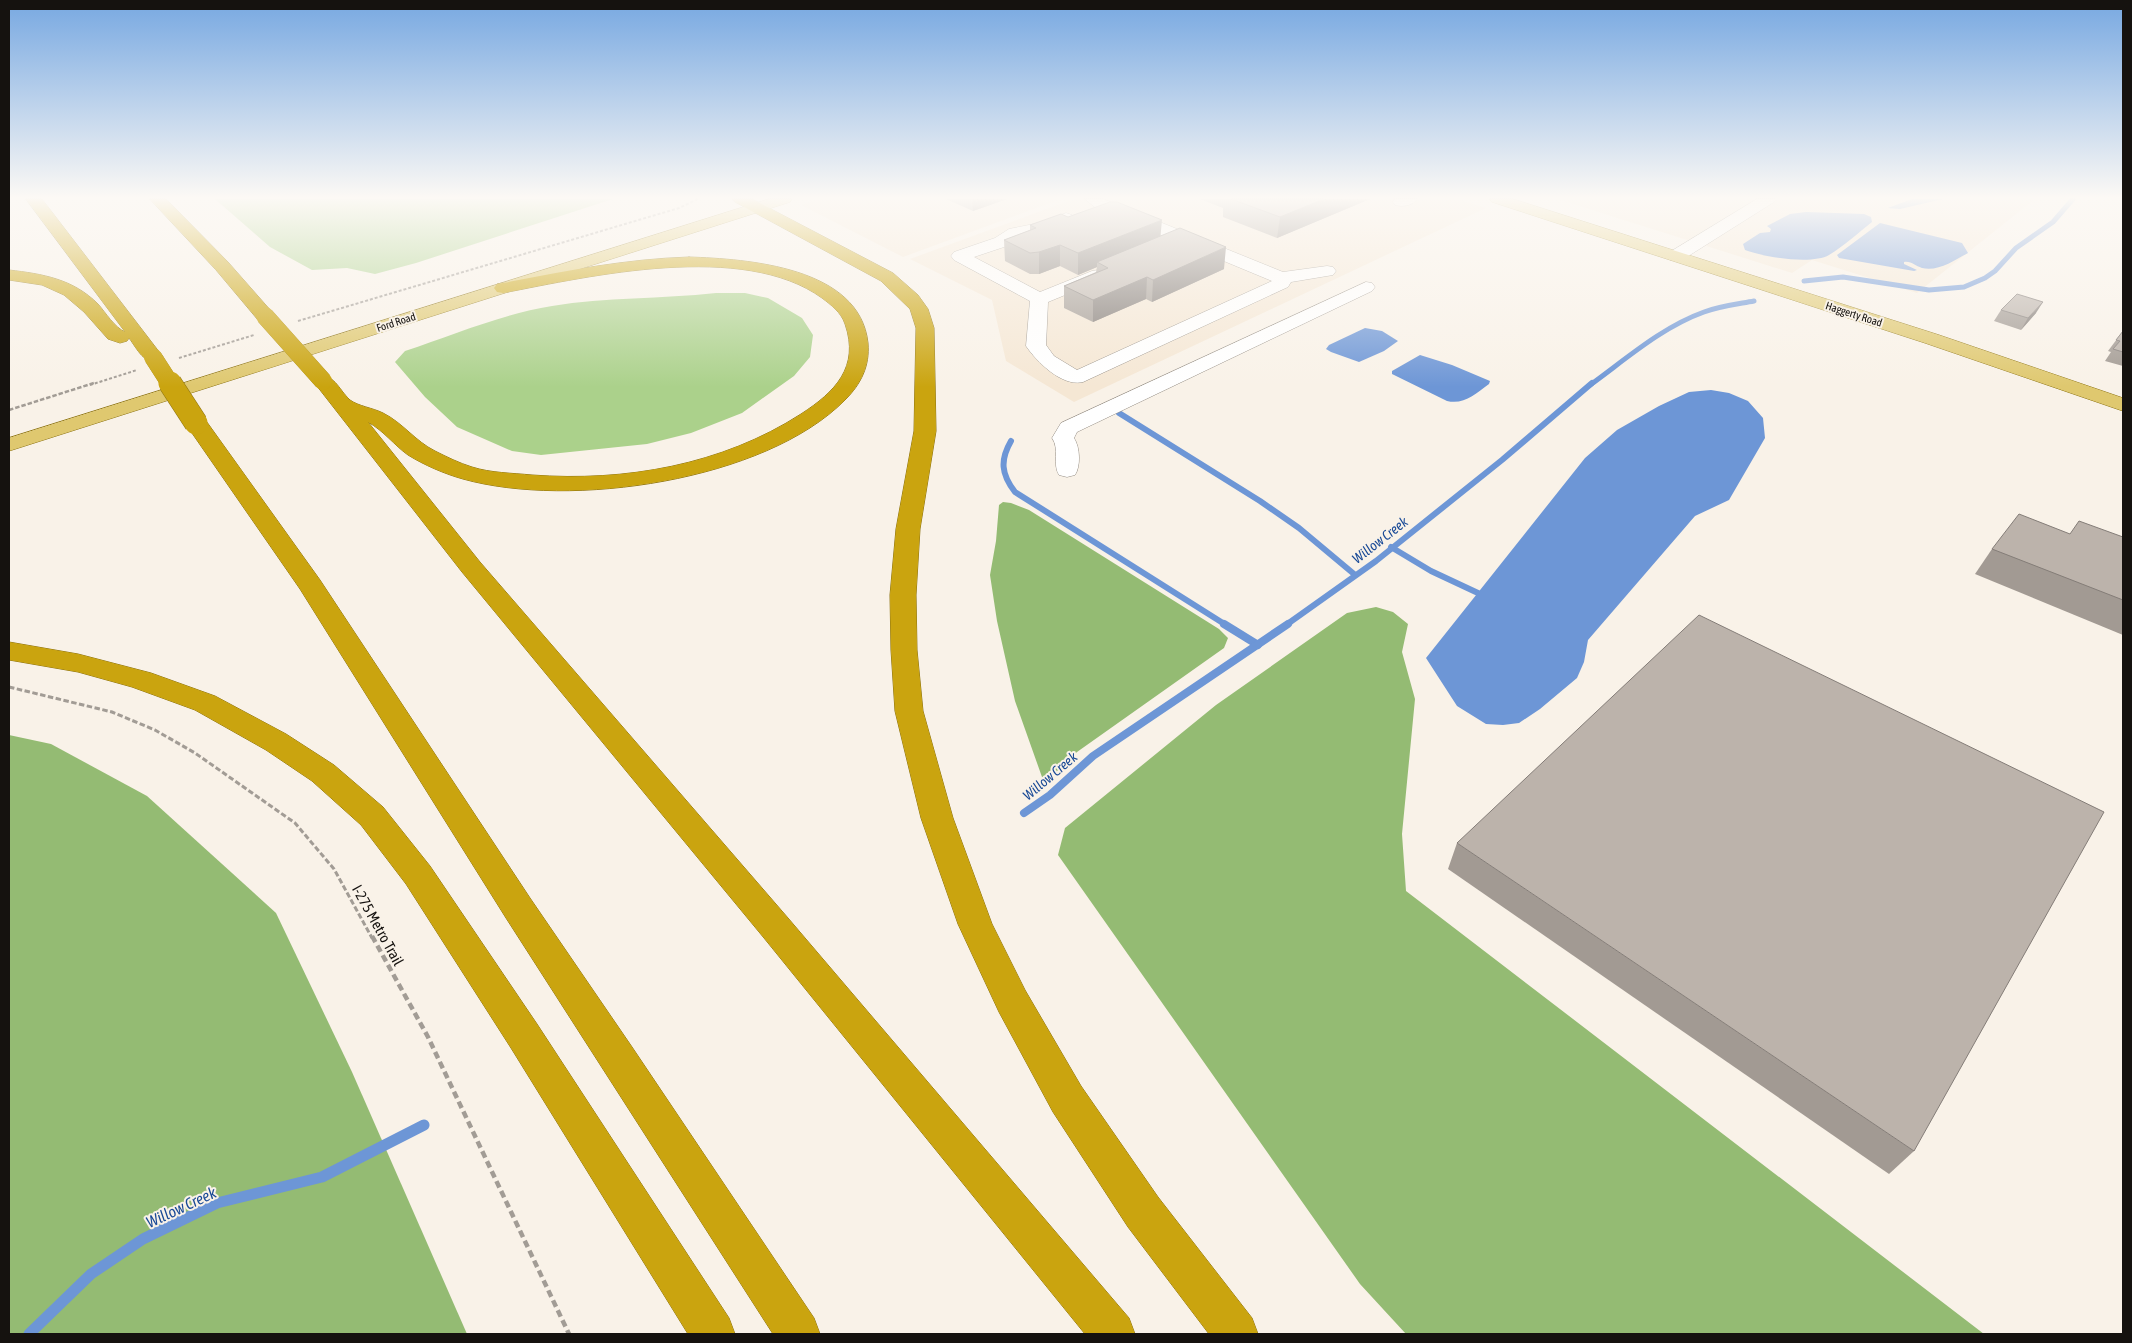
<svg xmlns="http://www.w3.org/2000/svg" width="2132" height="1343" viewBox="0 0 2132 1343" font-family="'Asap Condensed',sans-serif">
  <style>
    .commercial { fill: #f5e7d4 }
    .green { fill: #abd18b }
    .forest { fill: #94bb73 }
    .water { fill: #6d96d6 }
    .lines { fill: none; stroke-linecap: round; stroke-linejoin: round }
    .stream-far3 { stroke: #6d96d6; stroke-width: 5 }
    .stream-far2 { stroke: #6d96d6; stroke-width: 6 }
    .stream-far1 { stroke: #6d96d6; stroke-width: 8 }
    .stream { stroke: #6d96d6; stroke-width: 11 }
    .minor-casing { stroke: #948d84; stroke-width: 1 }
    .major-casing { stroke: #8b710f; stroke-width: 1 }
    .highway-casing { stroke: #8b710f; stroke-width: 1 }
    .path-far3 { stroke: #a29c95; stroke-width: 2; stroke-dasharray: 3 2; stroke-linecap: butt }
    .path-far2 { stroke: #a29c95; stroke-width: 2.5; stroke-dasharray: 4.5 2; stroke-linecap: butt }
    .path-far1 { stroke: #a29c95; stroke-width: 3; stroke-dasharray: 5.5 2.5; stroke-linecap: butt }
    .path { stroke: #a29c95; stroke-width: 4.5; stroke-dasharray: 7 4; stroke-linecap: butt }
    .minor { fill: #fff; fill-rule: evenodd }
    .major { fill: #dfc86f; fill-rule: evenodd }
    .highway { fill: #caa40f; fill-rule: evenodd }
    .highway-bridge-far1-casing { stroke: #8b710f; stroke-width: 18; stroke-linecap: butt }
    .highway-bridge-casing { stroke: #8b710f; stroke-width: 24; stroke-linecap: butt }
    .highway-bridge-far1 { stroke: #caa40f; stroke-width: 18 }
    .highway-bridge { stroke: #caa40f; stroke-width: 23 }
    .wall { fill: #a29a93 }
    .shaded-wall { fill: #847d78 }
    .building { fill: #bcb3ab; stroke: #847d78 }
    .labels { text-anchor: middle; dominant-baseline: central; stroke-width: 4; stroke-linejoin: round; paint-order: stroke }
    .far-street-label { font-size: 11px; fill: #15120f; stroke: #f9f2e8 }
    .water-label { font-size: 14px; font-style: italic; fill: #184996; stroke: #f9f2e8 }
    .near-street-label { font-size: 15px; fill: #15120f; stroke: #f9f2e8 }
    .near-water-label { font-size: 16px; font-style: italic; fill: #184996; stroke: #f9f2e8 }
  </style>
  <rect width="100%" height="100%" fill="#f9f2e8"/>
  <g class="commercial">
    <path d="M 819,199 L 1061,199 L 903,257 L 801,205 Z"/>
    <path d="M 1074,199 L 1457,199 L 1486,208 L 1074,402 L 1006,361 L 992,300 L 910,259 Z"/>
    <path d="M 1557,199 L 2035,199 L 1917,293 L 1812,260 L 1792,273 Z"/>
  </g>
  <g class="green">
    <path d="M 215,199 L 613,199 L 416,263 L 375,274 L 347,268 L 312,270 L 270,247 Z"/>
    <path d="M 716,293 L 745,293 L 768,298 L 802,318 L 813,335 L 810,357 L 794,376 L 742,413 L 691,433 L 647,444 L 541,455 L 512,451 L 457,427 L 425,397 L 395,362 L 405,351 C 453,335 502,314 552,306 C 606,297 661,299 716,293 Z"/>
  </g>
  <g class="forest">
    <path d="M 1003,502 L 1011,503 L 1029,510 L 1219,629 L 1228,638 L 1224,648 L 1077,752 L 1053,775 L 1042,777 L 1015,701 L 997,621 L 990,575 L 996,541 L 999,505 Z"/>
    <path d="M 1376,607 L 1393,612 L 1408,624 L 1402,652 L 1415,699 L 1402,834 L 1406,891 L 1984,1334 L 1406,1334 L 1360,1284 L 1058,855 L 1065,828 L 1216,705 L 1347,613 Z"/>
    <path d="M 9,735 L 51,744 L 147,796 L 276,913 L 352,1072 L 467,1334 L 9,1334 Z"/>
  </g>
  <g class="water">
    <path d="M 1912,199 L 1943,199 L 1900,209 L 1888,208 Z"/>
    <path d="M 1806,212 L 1864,214 L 1871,217 L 1872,222 C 1858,233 1844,246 1829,255 C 1812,265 1763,257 1745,250 L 1743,244 L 1760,233 L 1770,232 L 1771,229 L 1767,226 L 1790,214 Z"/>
    <path d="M 1880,223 L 1962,243 L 1968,253 C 1955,260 1938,272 1922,268 C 1915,266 1912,261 1904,262 L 1904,264 L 1917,270 L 1914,271 L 1839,258 L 1837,255 Z"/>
    <path d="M 1365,328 L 1382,331 L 1398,341 L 1384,351 L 1359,362 L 1331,352 L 1326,349 L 1329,345 Z"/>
    <path d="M 1420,355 L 1452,365 L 1490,381 L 1489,384 C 1475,394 1464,405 1447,401 L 1392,374 L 1392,371 Z"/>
    <path d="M 1711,390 L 1729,393 L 1748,401 L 1763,418 L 1765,438 L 1729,500 L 1695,516 L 1588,640 L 1584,662 L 1577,678 L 1540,709 L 1519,723 L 1503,725 L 1486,724 L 1457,706 L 1426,658 L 1585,458 L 1617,430 L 1659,406 L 1689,392 Z"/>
  </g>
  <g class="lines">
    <g class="stream-far3">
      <path d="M 1804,281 L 1843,277 L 1929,290 L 1964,287 L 1985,278 L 1995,271 L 2016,248 L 2053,222 L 2073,199"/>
      <path d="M 1590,385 C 1626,359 1662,327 1704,312 C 1720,306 1738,304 1754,301"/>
    </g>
    <g class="stream-far2">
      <path d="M 1119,413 L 1260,501 L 1299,528 L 1354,574"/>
      <path d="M 1011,441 C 1000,460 1001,474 1015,492 L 1226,625"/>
      <path d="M 1391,547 L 1431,571 L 1478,593"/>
      <path d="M 1286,625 L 1376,561 L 1502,460 L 1592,383"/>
    </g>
    <g class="stream-far1">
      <path d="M 1224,624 L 1258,645"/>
      <path d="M 1024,813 L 1050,795 L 1093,756 L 1288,624"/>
    </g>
    <path class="stream" d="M 29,1334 L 91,1274 L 143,1239 L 217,1203 L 322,1177 L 424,1125"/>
    <defs>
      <g id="minor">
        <path d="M 1085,199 L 1103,199 L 1283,272 L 1327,266 L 1333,267 L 1336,271 L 1333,275 L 1291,282 L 1288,287 L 1083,382 C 1062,387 1037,362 1026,346 L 1030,301 L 954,260 L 951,256 L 954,252 L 995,238 L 1009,229 L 1039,223 L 1066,213 L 1072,215 L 1074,218 L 1072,221 L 1048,230 L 1020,236 L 1007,246 L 974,257 L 1040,292 L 1092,271 L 1098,270 L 1104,271 L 1107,275 L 1104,279 L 1048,302 L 1046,345 L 1054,356 L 1077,370 L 1272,281 L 1096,208 Z"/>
        <path d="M 1395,199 L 1417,199 C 1412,206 1403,207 1395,205 L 1393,202 Z"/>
        <path d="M 1757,199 L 1776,199 L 1774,202 L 1682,260 L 1670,260 L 1667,256 L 1670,252 Z"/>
        <path d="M 1366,282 L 1372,283 L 1375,287 L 1372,291 L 1077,432 L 1074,438 C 1080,447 1081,466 1075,475 L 1067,477 L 1059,475 C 1052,464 1060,449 1052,438 L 1061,423 Z"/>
      </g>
      <g id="major">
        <path d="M 769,199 L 792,199 L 790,202 L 9,451 L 9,438 Z"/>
        <path d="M 1490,199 L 1513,199 L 1939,335 L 2123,398 L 2123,411 L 1925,343 L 1492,202 Z"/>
      </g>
      <g id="highway">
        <path d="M 26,199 L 42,199 L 160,353 L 163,357 L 160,361 C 144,365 138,350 129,338 L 127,341 L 120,343 L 108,339 L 84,312 L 64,295 L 42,285 L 9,280 L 9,270 C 43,274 73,279 98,304 C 106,313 114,327 125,332 Z"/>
        <path d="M 150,199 L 166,199 L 228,262 L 272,312 L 274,316 L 272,320 L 265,322 L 258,320 L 216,270 Z"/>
        <path d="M 733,199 L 752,199 L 893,273 L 918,295 L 928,309 L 934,328 L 936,431 L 920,529 L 916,595 L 917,650 L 923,711 L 953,818 L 992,924 L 1025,990 L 1081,1086 L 1158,1197 L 1252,1318 L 1258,1334 L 1209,1334 L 1128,1227 L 1053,1112 L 999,1012 L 958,924 L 921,818 L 895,711 L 891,650 L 890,595 L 896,529 L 914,431 L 916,328 L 910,309 L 881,281 L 735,202 Z"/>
        <path d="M 689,257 C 748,259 860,267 868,343 C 870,366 861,384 845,400 C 765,481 570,509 463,479 C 445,474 424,465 408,455 C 394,445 384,431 368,422 L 480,562 L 788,918 L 1129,1318 L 1135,1334 L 1085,1334 L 764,938 L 462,572 L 313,381 L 316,377 C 334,372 338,389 350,400 C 358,406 373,408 383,413 C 403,423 415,441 435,451 C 447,457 459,463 472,467 C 491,473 512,473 532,475 C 625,482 722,465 801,414 C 835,392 860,367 845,324 C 841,312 831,305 822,298 C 743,241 591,276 503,293 L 497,292 L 494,288 L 497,284 L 503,283 C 565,271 626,259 689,257 Z"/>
        <path d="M 196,417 L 204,418 L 320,580 L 530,898 L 632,1047 L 814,1318 L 820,1334 L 773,1334 L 506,918 L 300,589 L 185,423 L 188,418 Z"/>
        <path d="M 9,642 L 78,654 L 151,673 L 215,696 L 286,734 L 334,765 L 383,807 L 430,866 L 537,1024 L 729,1318 L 735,1334 L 688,1334 L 511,1048 L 406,884 L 361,825 L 312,781 L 266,750 L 195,710 L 132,687 L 78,672 L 9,660 Z"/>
      </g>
    </defs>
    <use href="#minor" class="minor-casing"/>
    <use href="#major" class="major-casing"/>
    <use href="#highway" class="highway-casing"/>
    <g class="path-far3">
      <path d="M 298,321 L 679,208 L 698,199"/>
      <path d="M 179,358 L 254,335"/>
      <path d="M 90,385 L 137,370"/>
    </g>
    <path class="path-far2" d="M 9,410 L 94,383"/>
    <path class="path-far1" d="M 9,687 L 112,712 L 155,730 L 195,753 L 295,823 L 334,869 L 372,938"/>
    <path class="path" d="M 372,936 L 428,1037 L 569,1334"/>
    <use href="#minor" class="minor"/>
    <use href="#major" class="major"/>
    <use href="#highway" class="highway"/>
    <defs>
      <g id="highway-bridge-far1">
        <path d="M 265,316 L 323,381"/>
        <path d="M 153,357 L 171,385"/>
      </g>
      <path id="highway-bridge" d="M 170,383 L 196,423"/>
    </defs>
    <use href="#highway-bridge-far1" class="highway-bridge-far1-casing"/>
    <use href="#highway-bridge" class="highway-bridge-casing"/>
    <use href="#highway-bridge-far1" class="highway-bridge-far1"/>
    <use href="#highway-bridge" class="highway-bridge"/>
  </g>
  <g class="wall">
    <path d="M 946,199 L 1007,199 L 973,211 Z"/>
    <path d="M 1200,199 L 1370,199 L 1277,238 L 1223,217 L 1223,208 Z"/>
    <path d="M 1030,225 L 1161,236 L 1224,269 L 1152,302 L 1146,299 L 1093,322 L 1064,308 L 1064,286 L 1096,272 L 1097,267 L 1078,275 L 1060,266 L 1039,274 L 1030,274 L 1005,261 L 1004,240 L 1030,230 Z"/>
    <path d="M 2001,310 L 2036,313 L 2021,330 L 1994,321 Z"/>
    <path d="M 2123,331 L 2123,366 L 2105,361 L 2111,352 L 2108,351 Z"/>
    <path d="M 2070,534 L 2123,537 L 2123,635 L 1975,574 L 1992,549 Z"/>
    <path d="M 1457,843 L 1914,1151 L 1889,1174 L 1448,869 Z"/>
  </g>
  <g class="shaded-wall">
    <path d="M 972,199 L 1007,199 L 973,211 Z"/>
    <path d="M 1324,199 L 1370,199 L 1277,238 L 1280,217 Z"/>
    <path d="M 1162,220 L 1160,241 L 1097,262 L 1097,267 L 1078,275 L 1078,253 Z"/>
    <path d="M 1060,245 L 1060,266 L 1039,274 L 1039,252 Z"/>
    <path d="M 1226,247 L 1224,269 L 1152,302 L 1153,280 Z"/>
    <path d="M 1147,277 L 1146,299 L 1093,322 L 1093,300 Z"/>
    <path d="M 2043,302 L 2036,313 L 2021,330 L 2028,318 Z"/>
  </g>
  <g class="building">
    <path d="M 1231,199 L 1324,199 L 1280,217 Z"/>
    <path d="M 1110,202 L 1117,202 L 1162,220 L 1078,253 L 1060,245 L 1039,252 L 1030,253 L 1004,240 L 1036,228 L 1030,225 L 1061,214 L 1068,217 Z"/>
    <path d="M 1180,228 L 1226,247 L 1153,280 L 1147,277 L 1093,300 L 1064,286 L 1108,268 L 1097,262 Z"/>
    <path d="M 2017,294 L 2043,302 L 2028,318 L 2001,310 Z"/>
    <path d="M 2123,331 L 2123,352 L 2113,349 L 2120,341 L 2116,340 Z"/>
    <path d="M 2019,514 L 2070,534 L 2079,521 L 2123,537 L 2123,600 L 1992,549 Z"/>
    <path d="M 1699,615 L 2104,812 L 1914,1151 L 1457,843 Z"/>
  </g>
  <linearGradient id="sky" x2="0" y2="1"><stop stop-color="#77a8e1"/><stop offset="0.51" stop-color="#fcf9f5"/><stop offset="1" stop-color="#fcf9f5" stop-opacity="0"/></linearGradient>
  <rect width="2132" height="387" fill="url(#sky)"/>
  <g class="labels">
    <g class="far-street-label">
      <text transform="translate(1854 314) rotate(18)">Haggerty Road</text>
      <text transform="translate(396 322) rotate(-18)">Ford Road</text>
    </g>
    <g class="water-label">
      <text transform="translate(1380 540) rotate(-38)">Willow Creek</text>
      <text transform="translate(1050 776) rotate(-40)">Willow Creek</text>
    </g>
    <g class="near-street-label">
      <text transform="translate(378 925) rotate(61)">I-275 Metro Trail</text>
    </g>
    <g class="near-water-label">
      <text transform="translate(181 1207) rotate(-25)">Willow Creek</text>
    </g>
  </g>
  <rect width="2132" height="1343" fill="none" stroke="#15120f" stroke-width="20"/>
</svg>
